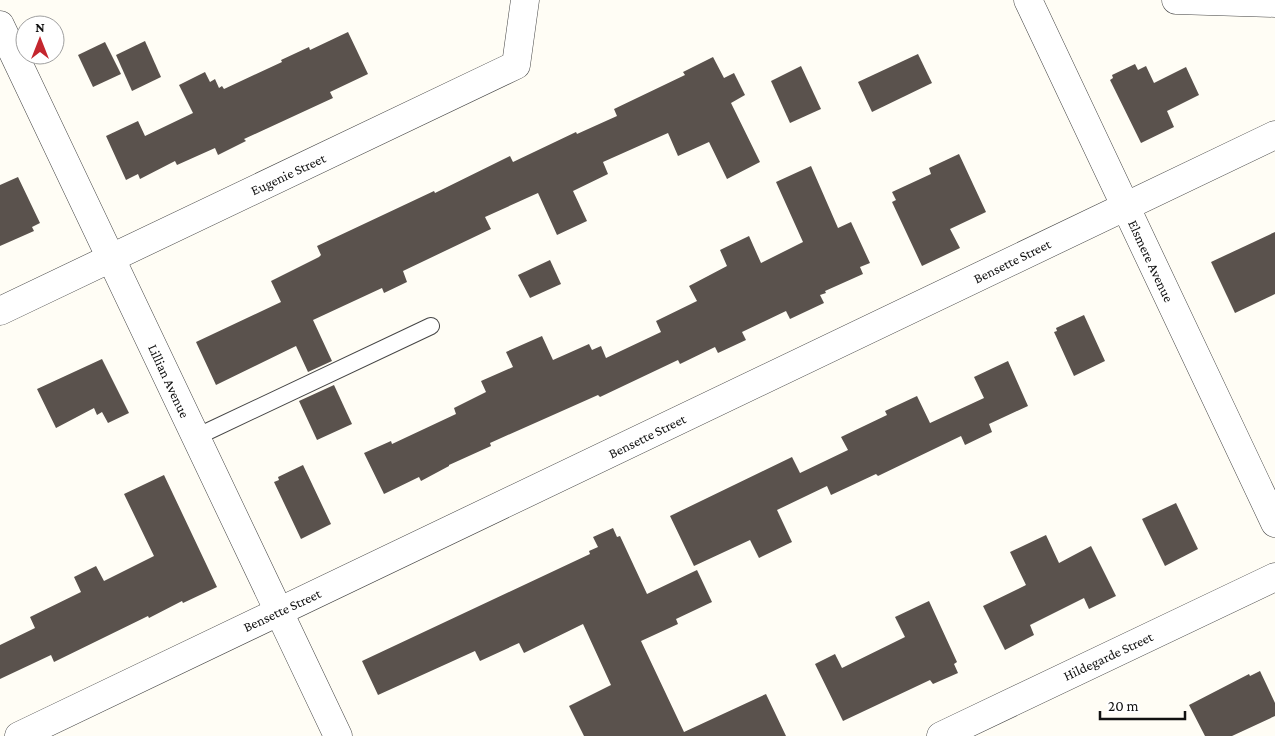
<svg xmlns="http://www.w3.org/2000/svg" width="1275" height="736" viewBox="0 0 1275 736" font-family="'Crimson Pro',serif">
  <style>
    .building { fill: #5a524d }
    .lines { fill: none; stroke-linecap: round; stroke-linejoin: round }
    .service-casing { stroke: #444; stroke-width: 18 }
    .minor-casing { stroke: #444; stroke-width: 29 }
    .tertiary-casing { stroke: #444; stroke-width: 29 }
    .service { stroke: #fff; stroke-width: 16 }
    .minor { stroke: #fff; stroke-width: 28 }
    .tertiary { stroke: #fff; stroke-width: 28 }
    .labels { text-anchor: middle; dominant-baseline: central; stroke-width: 5; stroke-linejoin: round; paint-order: stroke }
    .street-label { font-size: 14px; fill: #111; stroke: #fff }
  </style>
  <rect width="100%" height="100%" fill="#fffdf5"/>
  <g class="building">
    <path d="M 348,32 L 368,74 L 330,92 L 333,98 L 244,139 L 246,141 L 218,155 L 215,148 L 177,165 L 175,161 L 140,179 L 138,174 L 126,180 L 106,136 L 138,121 L 145,136 L 193,113 L 179,85 L 205,72 L 210,82 L 215,79 L 219,88 L 222,86 L 224,89 L 282,62 L 281,60 L 309,47 L 310,50 Z"/>
    <path d="M 145,41 L 161,77 L 132,91 L 116,55 Z"/>
    <path d="M 105,42 L 121,74 L 93,87 L 78,55 Z"/>
    <path d="M 918,54 L 932,83 L 872,112 L 858,82 Z"/>
    <path d="M 713,57 L 724,78 L 734,73 L 745,95 L 731,103 L 760,162 L 727,179 L 709,142 L 678,156 L 668,133 L 603,162 L 608,174 L 573,191 L 587,221 L 557,235 L 538,193 L 485,217 L 491,229 L 403,271 L 407,282 L 384,293 L 382,288 L 313,320 L 332,361 L 308,372 L 296,346 L 216,385 L 196,342 L 281,302 L 271,281 L 319,257 L 321,255 L 317,246 L 434,191 L 435,193 L 510,156 L 513,162 L 576,132 L 577,134 L 617,116 L 614,109 L 685,75 L 683,72 Z"/>
    <path d="M 1135,64 L 1138,70 L 1146,66 L 1154,83 L 1186,67 L 1199,95 L 1167,111 L 1174,127 L 1141,143 L 1110,80 L 1113,78 L 1112,75 Z"/>
    <path d="M 801,66 L 821,109 L 790,123 L 771,81 Z"/>
    <path d="M 959,154 L 986,212 L 950,229 L 960,248 L 922,266 L 892,202 L 896,200 L 892,192 L 931,174 L 929,168 Z"/>
    <path d="M 811,166 L 838,228 L 851,222 L 870,263 L 860,267 L 863,274 L 825,291 L 826,293 L 820,295 L 824,303 L 790,319 L 786,311 L 742,332 L 746,340 L 718,353 L 715,347 L 680,364 L 678,360 L 600,397 L 598,395 L 490,443 L 491,446 L 449,465 L 449,466 L 421,481 L 419,477 L 384,494 L 364,453 L 391,441 L 392,444 L 456,414 L 454,408 L 486,392 L 481,381 L 513,367 L 506,352 L 542,336 L 553,360 L 589,344 L 592,350 L 601,346 L 606,358 L 661,332 L 656,321 L 697,301 L 689,286 L 727,266 L 720,250 L 749,236 L 761,263 L 803,242 L 776,182 Z"/>
    <path d="M 18,177 L 40,223 L 32,227 L 34,231 L 0,246 L 0,185 Z"/>
    <path d="M 1275,232 L 1275,294 L 1235,313 L 1211,262 Z"/>
    <path d="M 550,260 L 561,284 L 530,298 L 518,275 Z"/>
    <path d="M 1084,315 L 1105,361 L 1074,376 L 1054,332 L 1057,331 L 1056,328 Z"/>
    <path d="M 102,359 L 129,413 L 108,423 L 102,412 L 97,415 L 94,408 L 56,428 L 37,389 Z"/>
    <path d="M 1008,361 L 1028,406 L 989,424 L 992,432 L 965,445 L 961,436 L 878,476 L 876,474 L 831,495 L 827,486 L 777,510 L 792,542 L 759,558 L 750,540 L 694,566 L 670,516 L 792,457 L 800,473 L 848,450 L 841,437 L 887,415 L 885,411 L 917,396 L 930,423 L 984,398 L 974,377 Z"/>
    <path d="M 334,385 L 352,424 L 317,440 L 299,401 Z"/>
    <path d="M 303,465 L 331,524 L 301,539 L 274,482 L 279,480 L 278,477 Z"/>
    <path d="M 164,475 L 217,587 L 183,603 L 182,601 L 149,618 L 148,616 L 54,662 L 51,655 L 0,679 L 0,645 L 35,628 L 30,617 L 81,592 L 74,577 L 96,566 L 104,581 L 154,556 L 124,494 Z"/>
    <path d="M 1176,503 L 1198,549 L 1165,566 L 1142,519 Z"/>
    <path d="M 613,528 L 617,537 L 620,536 L 647,594 L 697,570 L 712,602 L 676,619 L 678,624 L 641,641 L 684,732 L 766,694 L 786,736 L 584,736 L 569,706 L 611,685 L 583,624 L 524,653 L 519,643 L 480,661 L 475,651 L 378,695 L 362,661 L 590,554 L 589,551 L 598,547 L 593,537 Z"/>
    <path d="M 1046,535 L 1059,563 L 1091,546 L 1116,596 L 1089,609 L 1084,598 L 1030,625 L 1034,635 L 1005,650 L 983,606 L 1026,585 L 1010,552 Z"/>
    <path d="M 929,601 L 957,662 L 954,664 L 958,673 L 933,684 L 930,680 L 843,721 L 815,664 L 835,654 L 842,668 L 905,637 L 895,617 Z"/>
    <path d="M 1260,671 L 1275,703 L 1275,716 L 1232,736 L 1205,736 L 1189,705 L 1249,674 L 1250,676 Z"/>
  </g>
  <g class="lines">
    <defs>
      <path id="service" d="M 196,437 L 431,326"/>
      <g id="minor">
        <path d="M 1028,0 L 1275,523"/>
        <path d="M 0,25 L 338,736"/>
        <path d="M 0,311 L 516,65 L 525,0"/>
        <path d="M 19,736 L 1275,135"/>
        <path d="M 941,736 L 1275,577"/>
      </g>
      <path id="tertiary" d="M 1176,0 L 1275,3"/>
    </defs>
    <use href="#service" class="service-casing"/>
    <use href="#minor" class="minor-casing"/>
    <use href="#tertiary" class="tertiary-casing"/>
    <use href="#service" class="service"/>
    <use href="#minor" class="minor"/>
    <use href="#tertiary" class="tertiary"/>
  </g>
  <g class="labels">
    <g class="street-label">
      <text transform="translate(288 174) rotate(-25)">Eugenie Street</text>
      <text transform="translate(1012 261) rotate(-26)">Bensette Street</text>
      <text transform="translate(1151 261) rotate(65)">Elsmere Avenue</text>
      <text transform="translate(169 381) rotate(65)">Lillian Avenue</text>
      <text transform="translate(647 436) rotate(-26)">Bensette Street</text>
      <text transform="translate(282 610) rotate(-25)">Bensette Street</text>
      <text transform="translate(1108 656) rotate(-25)">Hildegarde Street</text>
    </g>
  </g>
  <g transform="translate(40 40)"><circle r="24" fill="#ffffff" stroke="#a0a0a0"/>
  <path d="M0-4L9 19L0 12L-9 19Z" fill="#c4262e"/>
  <text y="-8" font-size="14" font-weight="bold" text-anchor="middle" fill="#111111">N</text>
  </g>
  <path d="M1100 711v8h85v-8" fill="none" stroke="#111111" stroke-width="2.5"/>
  <text x="1108" y="711" font-size="15" fill="#111111" stroke="#ffffff" stroke-width="4" paint-order="stroke">20 m</text>
</svg>
